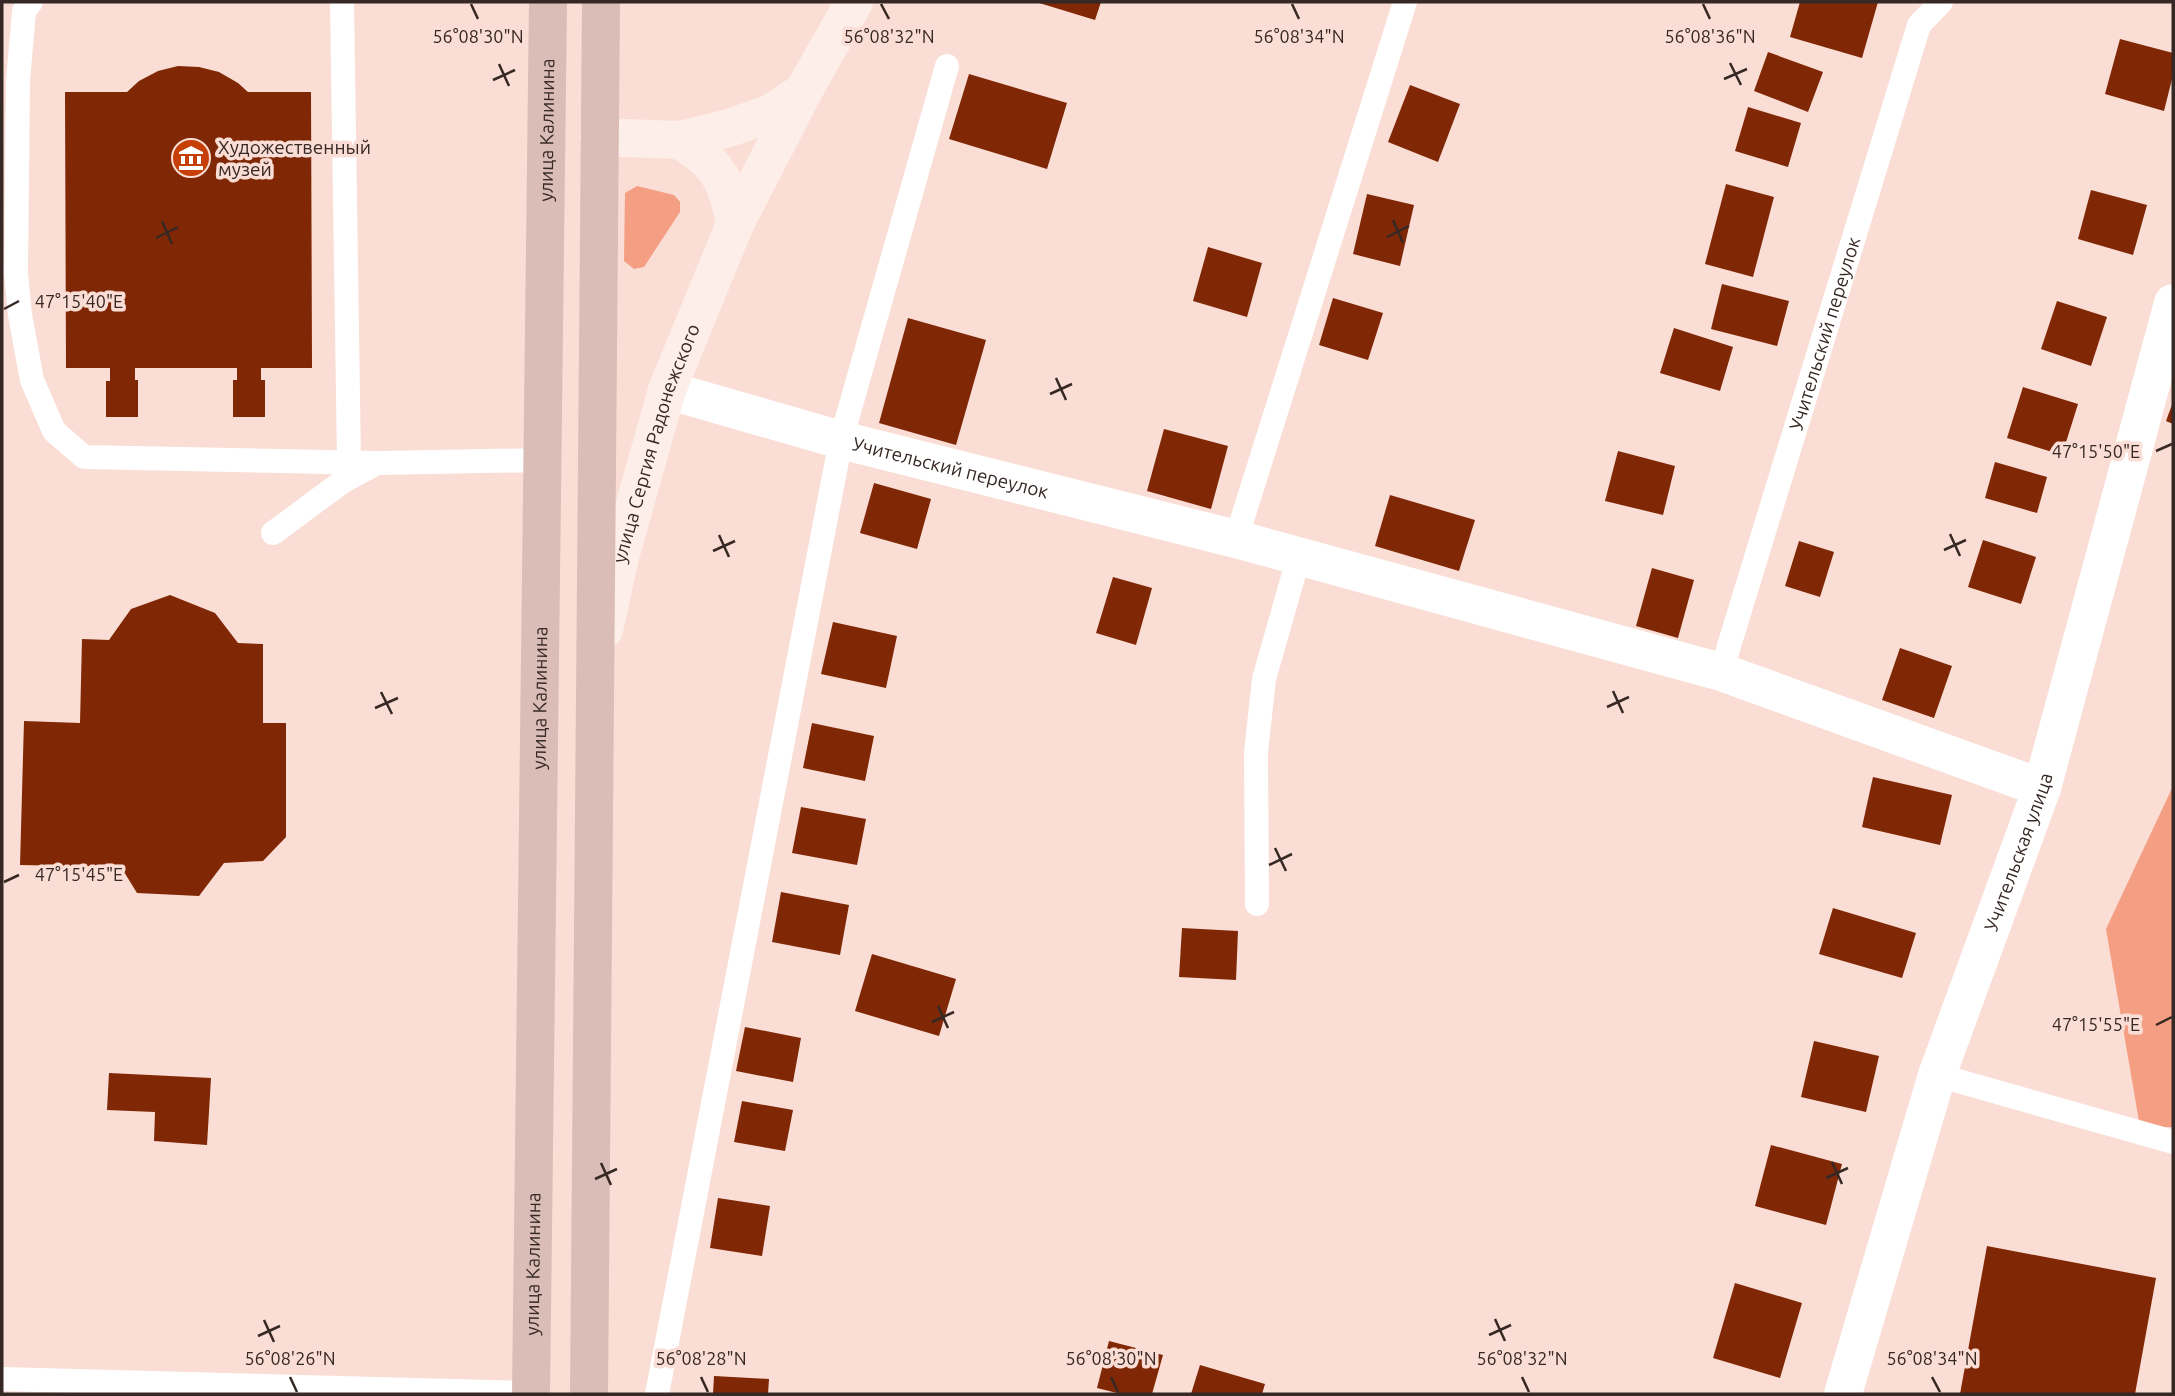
<svg xmlns="http://www.w3.org/2000/svg" width="2175" height="1396" viewBox="0 0 2175 1396" font-family="Ubuntu,sans-serif">
  <style>
    .green { fill: #f49e83 }
    .building { fill: #802705 }
    .lines { fill: none; stroke-linecap: round; stroke-linejoin: round }
    .lane { stroke: #fff; stroke-width: 24 }
    .street { stroke: #fff; stroke-width: 38 }
    .secondary { stroke: #feeee9; stroke-width: 38 }
    .primary { stroke: #dabdb6; stroke-width: 38 }
    .ticks { fill: none; stroke: #362824; stroke-width: 2.5 }
    .labels { text-anchor: middle; dominant-baseline: central; stroke-width: 7; stroke-linejoin: round; paint-order: stroke }
    .street-label { font-size: 19px; fill: #362824; stroke: #faddd4 }
    .poi-label { font-size: 19px; fill: #362824; stroke: #faddd4; text-anchor: start }
    .ticks-label { font-size: 18px; text-anchor: middle; fill: #362824; stroke: #faddd4; stroke-width: 7; stroke-linejoin: round; paint-order: stroke }
  </style>
  <rect width="100%" height="100%" fill="#faddd4"/>
  <g class="green">
    <path d="M 637,186 L 674,195 L 680,202 L 680,212 L 644,267 L 634,269 L 624,261 L 625,193 Z"/>
    <path d="M 2173,786 L 2173,1127 L 2140,1127 L 2106,929 Z"/>
  </g>
  <g class="building">
    <path d="M 1036,2 L 1101,2 L 1095,20 Z"/>
    <path d="M 1800,2 L 1878,2 L 1862,58 L 1790,37 Z"/>
    <path d="M 2120,39 L 2173,53 L 2173,75 L 2164,111 L 2105,94 Z"/>
    <path d="M 1768,52 L 1823,72 L 1808,112 L 1754,91 Z"/>
    <path d="M 178,66 L 199,67 L 219,72 L 238,83 L 248,92 L 311,92 L 312,368 L 261,368 L 261,380 L 265,380 L 265,417 L 233,417 L 233,380 L 237,380 L 237,368 L 135,368 L 135,380 L 138,380 L 138,417 L 106,417 L 106,381 L 110,381 L 110,368 L 66,368 L 65,92 L 127,92 L 139,81 L 158,71 Z"/>
    <path d="M 969,74 L 1067,103 L 1047,169 L 949,139 Z"/>
    <path d="M 1410,85 L 1460,104 L 1438,162 L 1388,142 Z"/>
    <path d="M 1748,107 L 1801,123 L 1788,167 L 1735,151 Z"/>
    <path d="M 1726,184 L 1774,197 L 1753,277 L 1705,264 Z"/>
    <path d="M 2091,190 L 2147,205 L 2133,255 L 2078,239 Z"/>
    <path d="M 1367,194 L 1414,205 L 1400,266 L 1353,254 Z"/>
    <path d="M 1208,247 L 1262,263 L 1247,317 L 1193,301 Z"/>
    <path d="M 1722,284 L 1789,301 L 1777,346 L 1711,329 Z"/>
    <path d="M 1333,298 L 1383,313 L 1368,360 L 1319,345 Z"/>
    <path d="M 2057,301 L 2107,317 L 2091,366 L 2041,349 Z"/>
    <path d="M 908,318 L 986,340 L 956,445 L 879,423 Z"/>
    <path d="M 1674,328 L 1733,347 L 1720,391 L 1660,373 Z"/>
    <path d="M 2023,387 L 2078,404 L 2062,455 L 2007,438 Z"/>
    <path d="M 2173,402 L 2173,424 L 2166,421 Z"/>
    <path d="M 1164,429 L 1228,446 L 1211,509 L 1147,491 Z"/>
    <path d="M 1618,451 L 1675,466 L 1663,515 L 1605,501 Z"/>
    <path d="M 1995,462 L 2047,477 L 2037,513 L 1985,498 Z"/>
    <path d="M 874,483 L 931,499 L 917,549 L 860,533 Z"/>
    <path d="M 1390,495 L 1475,520 L 1459,571 L 1375,546 Z"/>
    <path d="M 1983,540 L 2036,557 L 2021,604 L 1968,587 Z"/>
    <path d="M 1799,541 L 1834,552 L 1820,597 L 1785,586 Z"/>
    <path d="M 1652,568 L 1694,580 L 1678,638 L 1636,626 Z"/>
    <path d="M 1113,577 L 1152,588 L 1136,645 L 1096,633 Z"/>
    <path d="M 170,595 L 215,613 L 238,643 L 263,644 L 263,723 L 286,723 L 286,837 L 263,861 L 224,863 L 199,896 L 137,893 L 121,867 L 20,865 L 24,721 L 80,723 L 82,639 L 109,640 L 131,609 Z"/>
    <path d="M 833,622 L 897,636 L 886,688 L 821,674 Z"/>
    <path d="M 1900,648 L 1952,666 L 1934,718 L 1882,700 Z"/>
    <path d="M 812,723 L 874,736 L 865,781 L 803,768 Z"/>
    <path d="M 1873,777 L 1952,795 L 1940,845 L 1862,827 Z"/>
    <path d="M 801,807 L 866,819 L 857,865 L 792,853 Z"/>
    <path d="M 781,892 L 849,905 L 840,955 L 772,942 Z"/>
    <path d="M 1833,908 L 1916,933 L 1902,978 L 1819,954 Z"/>
    <path d="M 1182,928 L 1238,931 L 1236,980 L 1179,977 Z"/>
    <path d="M 872,954 L 956,979 L 939,1036 L 855,1011 Z"/>
    <path d="M 745,1027 L 801,1038 L 793,1082 L 736,1071 Z"/>
    <path d="M 1814,1041 L 1879,1056 L 1866,1112 L 1801,1097 Z"/>
    <path d="M 109,1073 L 211,1078 L 207,1145 L 154,1141 L 155,1112 L 107,1110 Z"/>
    <path d="M 742,1101 L 793,1110 L 785,1151 L 734,1142 Z"/>
    <path d="M 1771,1145 L 1842,1164 L 1826,1225 L 1755,1206 Z"/>
    <path d="M 718,1198 L 770,1206 L 762,1256 L 710,1248 Z"/>
    <path d="M 1987,1246 L 2156,1278 L 2135,1394 L 1960,1394 Z"/>
    <path d="M 1735,1283 L 1802,1303 L 1780,1378 L 1713,1358 Z"/>
    <path d="M 1109,1341 L 1163,1355 L 1152,1394 L 1121,1394 L 1097,1388 Z"/>
    <path d="M 1200,1365 L 1265,1384 L 1262,1394 L 1191,1394 Z"/>
    <path d="M 714,1376 L 769,1379 L 768,1394 L 713,1394 Z"/>
  </g>
  <g class="lines">
    <g class="lane">
      <path d="M 31,2 L 24,11 L 18,81 L 16,273 L 20,315 L 32,380 L 54,431 L 84,457 L 378,463 L 544,460"/>
      <path d="M 342,2 L 349,461"/>
      <path d="M 273,533 L 342,482 L 377,463"/>
      <path d="M 1236,539 L 1405,2"/>
      <path id="s1" d="M 1721,672 L 1919,25 L 1941,2"/>
      <path d="M 1257,904 L 1256,752 L 1264,679 L 1299,556"/>
      <path d="M 1937,1075 L 2173,1142"/>
      <path d="M 2,1379 L 531,1393"/>
      <path d="M 657,1394 L 841,440 L 947,66"/>
    </g>
    <g class="street">
      <path id="s2" d="M 667,390 L 841,440 L 1236,539 L 1721,672 L 2042,788"/>
      <path id="s3" d="M 1843,1394 L 1937,1075 L 2042,788 L 2173,303"/>
    </g>
    <g class="secondary">
      <path d="M 599,137 L 679,140 L 729,128 L 769,114 L 803,92"/>
      <path d="M 679,140 C 718,162 727,181 735,224"/>
      <path id="s4" d="M 604,630 L 620,557 L 667,390 L 735,224 L 803,92 L 854,2"/>
    </g>
    <g class="primary">
      <path id="s5" d="M 531,1394 L 548,2"/>
      <path d="M 589,1394 L 601,2"/>
    </g>
  </g>
  <path class="ticks" d="M 471,4 L 478,19M 881,4 L 889,19M 1292,4 L 1299,19M 1703,4 L 1710,19M 1730,63 L 1741,85M 499,64 L 509,86M 1724,79 L 1747,69M 493,80 L 515,70M 1393,220 L 1403,243M 162,221 L 172,244M 1387,237 L 1409,226M 156,238 L 178,227M 4,309 L 19,301M 1056,378 L 1066,400M 1050,394 L 1072,384M 2156,451 L 2172,444M 1950,534 L 1960,556M 719,535 L 729,557M 1944,550 L 1966,540M 713,551 L 735,541M 1613,691 L 1623,713M 381,692 L 392,714M 1607,707 L 1629,697M 375,708 L 398,698M 1275,848 L 1286,871M 1269,865 L 1292,854M 4,882 L 19,875M 938,1006 L 948,1028M 932,1022 L 954,1012M 2156,1025 L 2172,1017M 1832,1162 L 1842,1184M 601,1163 L 611,1185M 1826,1178 L 1848,1168M 595,1179 L 617,1169M 1495,1319 L 1505,1341M 264,1320 L 274,1342M 1489,1335 L 1511,1325M 258,1336 L 280,1326M 290,1377 L 297,1392M 701,1377 L 708,1392M 1111,1377 L 1118,1392M 1522,1377 L 1529,1392M 1932,1377 L 1940,1392"/>
  <defs>
    <symbol id="museum-disc" viewBox="-11 -11 22 22"><circle r="9.5" fill="#c63f07" stroke="#faddd4"/><path d="M0-6L6-3V-2H-6V-3ZM-5-1h2V3h-2ZM-1-1h2V3h-2ZM3-1h2V3H3ZM-6 4H6V6H-6Z" fill="#fff"/></symbol>
  </defs>
  <g fill-rule="evenodd">
    <use href="#museum-disc" x="169" y="136" width="44" height="44"/>
  </g>
  <g class="labels">
    <g class="street-label">
      <text stroke="none"><textPath href="#s5" startOffset="1264">улица Калинина</textPath></text>
      <text stroke="none"><textPath href="#s1" startOffset="354">Учительский переулок</textPath></text>
      <text stroke="none"><textPath href="#s4" startOffset="194">улица Сергия Радонежского</textPath></text>
      <text stroke="none"><textPath href="#s2" startOffset="294">Учительский переулок</textPath></text>
      <text stroke="none"><textPath href="#s5" startOffset="696">улица Калинина</textPath></text>
      <text stroke="none"><textPath href="#s3" startOffset="570">Учительская улица</textPath></text>
      <text stroke="none"><textPath href="#s5" startOffset="130">улица Калинина</textPath></text>
    </g>
    <g class="poi-label">
      <text x="218" y="147">Художественный<tspan x="218" dy="22">музей</tspan></text>
    </g>
  </g>
  <g class="ticks-label">
    <text x="478" y="43">56°08'30"N</text>
    <text x="889" y="43">56°08'32"N</text>
    <text x="1299" y="43">56°08'34"N</text>
    <text x="1710" y="43">56°08'36"N</text>
    <text x="79" y="308">47°15'40"E</text>
    <text x="2096" y="458">47°15'50"E</text>
    <text x="79" y="881">47°15'45"E</text>
    <text x="2096" y="1031">47°15'55"E</text>
    <text x="290" y="1365">56°08'26"N</text>
    <text x="701" y="1365">56°08'28"N</text>
    <text x="1111" y="1365">56°08'30"N</text>
    <text x="1522" y="1365">56°08'32"N</text>
    <text x="1932" y="1365">56°08'34"N</text>
  </g>
  <rect width="2175" height="1396" fill="none" stroke="#362824" stroke-width="7"/>
</svg>
